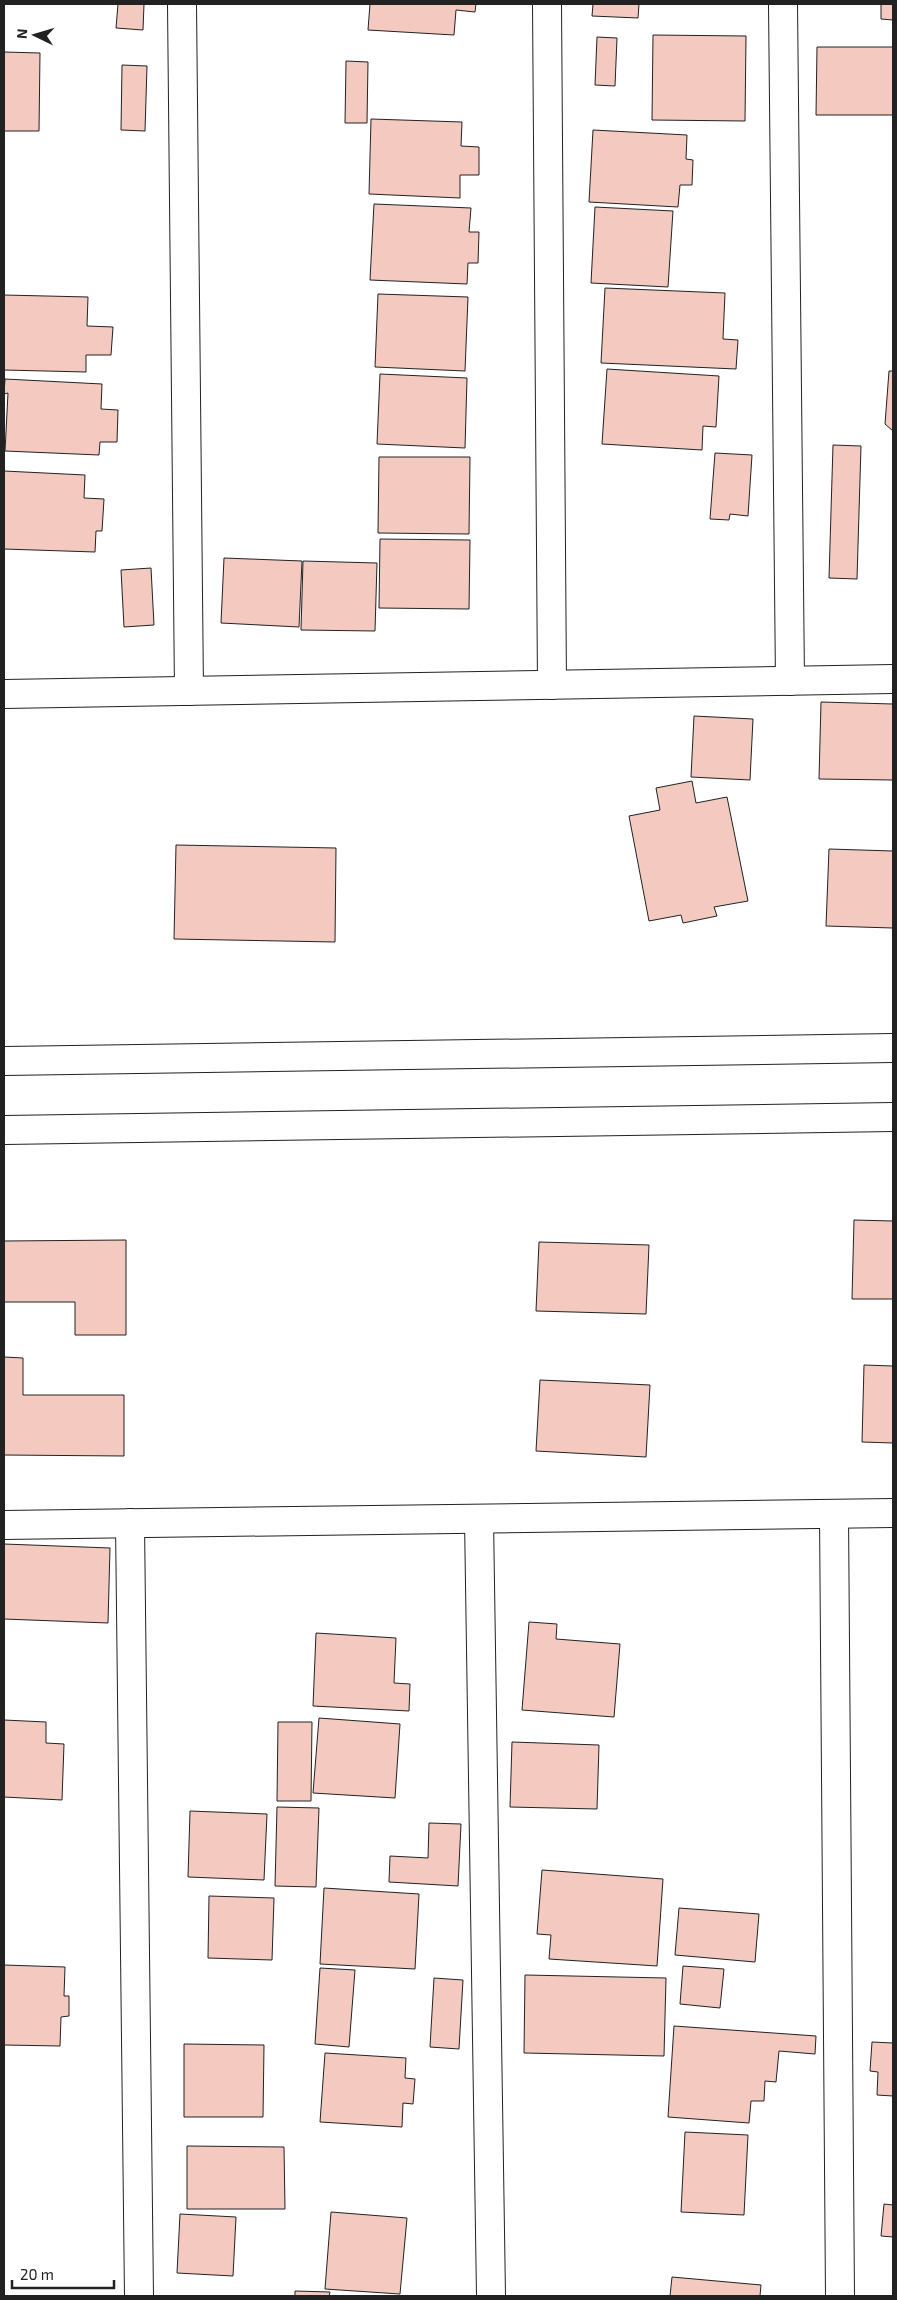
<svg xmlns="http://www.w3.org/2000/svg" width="897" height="2300" viewBox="0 0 897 2300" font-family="'Exo 2',sans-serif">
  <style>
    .building { fill: #f3c9c0; stroke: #222 }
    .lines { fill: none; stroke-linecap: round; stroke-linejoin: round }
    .street-casing { stroke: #222; stroke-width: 30 }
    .secondary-casing { stroke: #222; stroke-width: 30 }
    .street { stroke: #fff; stroke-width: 28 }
    .secondary { stroke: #fff; stroke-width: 28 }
  </style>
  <rect width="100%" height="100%" fill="#fff"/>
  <g class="building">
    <path d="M 118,4 L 144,4 L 143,30 L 116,28 Z"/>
    <path d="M 370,4 L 476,4 L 475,12 L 456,10 L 454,35 L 368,30 Z"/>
    <path d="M 593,4 L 639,4 L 638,18 L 592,16 Z"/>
    <path d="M 881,4 L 893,4 L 893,20 L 881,19 Z"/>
    <path d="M 653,35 L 746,36 L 745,121 L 652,120 Z"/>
    <path d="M 597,37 L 617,38 L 615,86 L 595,85 Z"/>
    <path d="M 817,47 L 893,47 L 893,115 L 816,115 Z"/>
    <path d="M 4,52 L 40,53 L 39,131 L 4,131 Z"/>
    <path d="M 346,61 L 368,62 L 367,123 L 345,123 Z"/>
    <path d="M 122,65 L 147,66 L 145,131 L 121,130 Z"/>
    <path d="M 371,119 L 462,122 L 461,146 L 479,147 L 479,175 L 460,175 L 460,198 L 369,194 Z"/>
    <path d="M 593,130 L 687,135 L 686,159 L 693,160 L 692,185 L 680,185 L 678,207 L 589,202 Z"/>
    <path d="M 374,204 L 471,208 L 469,232 L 479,232 L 478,263 L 468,263 L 467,284 L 370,280 Z"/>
    <path d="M 595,207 L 673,211 L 668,287 L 591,283 Z"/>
    <path d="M 605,288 L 725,293 L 723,339 L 738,340 L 736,369 L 601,363 Z"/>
    <path d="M 378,294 L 468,297 L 465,371 L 375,367 Z"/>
    <path d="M 4,295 L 88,297 L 87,326 L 113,327 L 111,355 L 86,355 L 86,372 L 4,370 Z"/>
    <path d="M 607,369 L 719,376 L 716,427 L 703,426 L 702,450 L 602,444 Z"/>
    <path d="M 889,371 L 893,371 L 893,431 L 885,424 Z"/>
    <path d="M 380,374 L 467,378 L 465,448 L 377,444 Z"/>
    <path d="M 5,379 L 102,384 L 101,409 L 118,410 L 117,442 L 100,442 L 99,455 L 5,451 L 8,393 L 4,394 Z"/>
    <path d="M 833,445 L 861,446 L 857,579 L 829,578 Z"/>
    <path d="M 715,453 L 752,455 L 748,516 L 730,514 L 729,520 L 710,519 Z"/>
    <path d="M 379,457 L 470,457 L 469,534 L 378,533 Z"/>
    <path d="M 4,471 L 85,475 L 84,498 L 104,499 L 102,531 L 96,531 L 95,552 L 4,549 Z"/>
    <path d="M 380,539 L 470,540 L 469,609 L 379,608 Z"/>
    <path d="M 224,558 L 302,561 L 299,627 L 221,623 Z"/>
    <path d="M 303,561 L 377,563 L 375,631 L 301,630 Z"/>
    <path d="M 151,568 L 154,625 L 124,627 L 121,570 Z"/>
    <path d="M 821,702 L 893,704 L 893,780 L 819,779 Z"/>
    <path d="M 694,716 L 753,719 L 750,780 L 691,777 Z"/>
    <path d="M 692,781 L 696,803 L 727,797 L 748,901 L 714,907 L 717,916 L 683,923 L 681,915 L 649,921 L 629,816 L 660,810 L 656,788 Z"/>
    <path d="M 176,845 L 336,848 L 335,942 L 174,939 Z"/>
    <path d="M 829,849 L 893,851 L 893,928 L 826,926 Z"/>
    <path d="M 854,1220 L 893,1221 L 893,1299 L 852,1299 Z"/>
    <path d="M 126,1240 L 126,1335 L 75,1335 L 75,1302 L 4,1302 L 4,1241 Z"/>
    <path d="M 539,1242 L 649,1245 L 646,1314 L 536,1311 Z"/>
    <path d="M 4,1357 L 23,1358 L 23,1395 L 124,1395 L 124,1456 L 4,1455 Z"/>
    <path d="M 864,1365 L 893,1366 L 893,1443 L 862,1442 Z"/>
    <path d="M 540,1380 L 650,1385 L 646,1457 L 536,1451 Z"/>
    <path d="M 4,1544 L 110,1548 L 108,1623 L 4,1619 Z"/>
    <path d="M 529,1622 L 557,1624 L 556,1639 L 620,1644 L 614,1717 L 522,1710 Z"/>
    <path d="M 316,1633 L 396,1638 L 394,1683 L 410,1684 L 409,1711 L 313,1706 Z"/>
    <path d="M 319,1718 L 400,1724 L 395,1798 L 313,1793 Z"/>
    <path d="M 4,1720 L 46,1722 L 46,1743 L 64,1744 L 62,1800 L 4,1797 Z"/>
    <path d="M 278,1722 L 312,1722 L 311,1801 L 277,1801 Z"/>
    <path d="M 512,1742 L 599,1745 L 597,1809 L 510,1807 Z"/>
    <path d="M 277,1807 L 319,1808 L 316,1887 L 275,1886 Z"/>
    <path d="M 190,1811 L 267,1814 L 264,1880 L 188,1877 Z"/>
    <path d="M 429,1823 L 461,1824 L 458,1886 L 389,1882 L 390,1856 L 428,1858 Z"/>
    <path d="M 542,1870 L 663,1879 L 657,1966 L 549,1959 L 551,1935 L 537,1934 Z"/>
    <path d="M 324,1888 L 419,1894 L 415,1969 L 320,1964 Z"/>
    <path d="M 209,1896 L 274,1898 L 272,1960 L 208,1958 Z"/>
    <path d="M 679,1908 L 759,1914 L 755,1962 L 675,1955 Z"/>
    <path d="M 4,1965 L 65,1967 L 64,1996 L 69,1996 L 69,2016 L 61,2017 L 60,2046 L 4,2045 Z"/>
    <path d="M 683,1966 L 724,1969 L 720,2008 L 680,2004 Z"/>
    <path d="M 320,1968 L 355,1970 L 349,2047 L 315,2044 Z"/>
    <path d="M 525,1975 L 666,1978 L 664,2056 L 524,2053 Z"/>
    <path d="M 434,1978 L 463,1980 L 459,2049 L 430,2047 Z"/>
    <path d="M 674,2026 L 816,2036 L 815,2054 L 779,2051 L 776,2082 L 765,2081 L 764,2101 L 751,2101 L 749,2123 L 668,2117 Z"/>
    <path d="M 872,2042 L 893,2043 L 893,2096 L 877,2095 L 878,2072 L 870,2071 Z"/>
    <path d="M 184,2044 L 264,2045 L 263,2117 L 184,2117 Z"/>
    <path d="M 325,2053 L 406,2058 L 405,2078 L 415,2079 L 413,2104 L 403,2103 L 402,2127 L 320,2122 Z"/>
    <path d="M 685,2132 L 748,2135 L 744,2215 L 681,2212 Z"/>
    <path d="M 187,2146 L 284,2147 L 285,2209 L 187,2209 Z"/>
    <path d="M 884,2204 L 893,2205 L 893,2237 L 881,2236 Z"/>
    <path d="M 331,2212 L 407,2218 L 400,2294 L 325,2289 Z"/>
    <path d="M 180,2214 L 236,2217 L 233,2276 L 177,2273 Z"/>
    <path d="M 672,2277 L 761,2285 L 760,2296 L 670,2296 Z"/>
    <path d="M 295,2291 L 330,2292 L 329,2296 L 295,2296 Z"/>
  </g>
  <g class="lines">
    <defs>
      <g id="street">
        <path d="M 182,4 L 189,691"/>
        <path d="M 547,4 L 552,685"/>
        <path d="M 783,4 L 790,681"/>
        <path d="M 4,694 L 893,679"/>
        <path d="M 834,1514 L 840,2296"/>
        <path d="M 479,1519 L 491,2296"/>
        <path d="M 130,1523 L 139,2296"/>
        <path d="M 4,1525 L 893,1513"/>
      </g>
      <g id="secondary">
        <path d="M 4,1061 L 893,1048"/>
        <path d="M 4,1130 L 893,1117"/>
      </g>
    </defs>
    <use href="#street" class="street-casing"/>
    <use href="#secondary" class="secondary-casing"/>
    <use href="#street" class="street"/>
    <use href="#secondary" class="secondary"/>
  </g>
  <rect width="897" height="2300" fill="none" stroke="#222222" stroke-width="10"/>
  <g transform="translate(35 35) rotate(275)" stroke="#ffffff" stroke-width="4" paint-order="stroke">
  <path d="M0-4L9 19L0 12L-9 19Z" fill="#222222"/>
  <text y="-8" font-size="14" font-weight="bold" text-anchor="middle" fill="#222222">N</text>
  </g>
  <path d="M12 2280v8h102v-8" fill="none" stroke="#222222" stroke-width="2.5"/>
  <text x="20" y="2280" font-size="15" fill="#222222" stroke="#ffffff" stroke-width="4" paint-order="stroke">20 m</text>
</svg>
